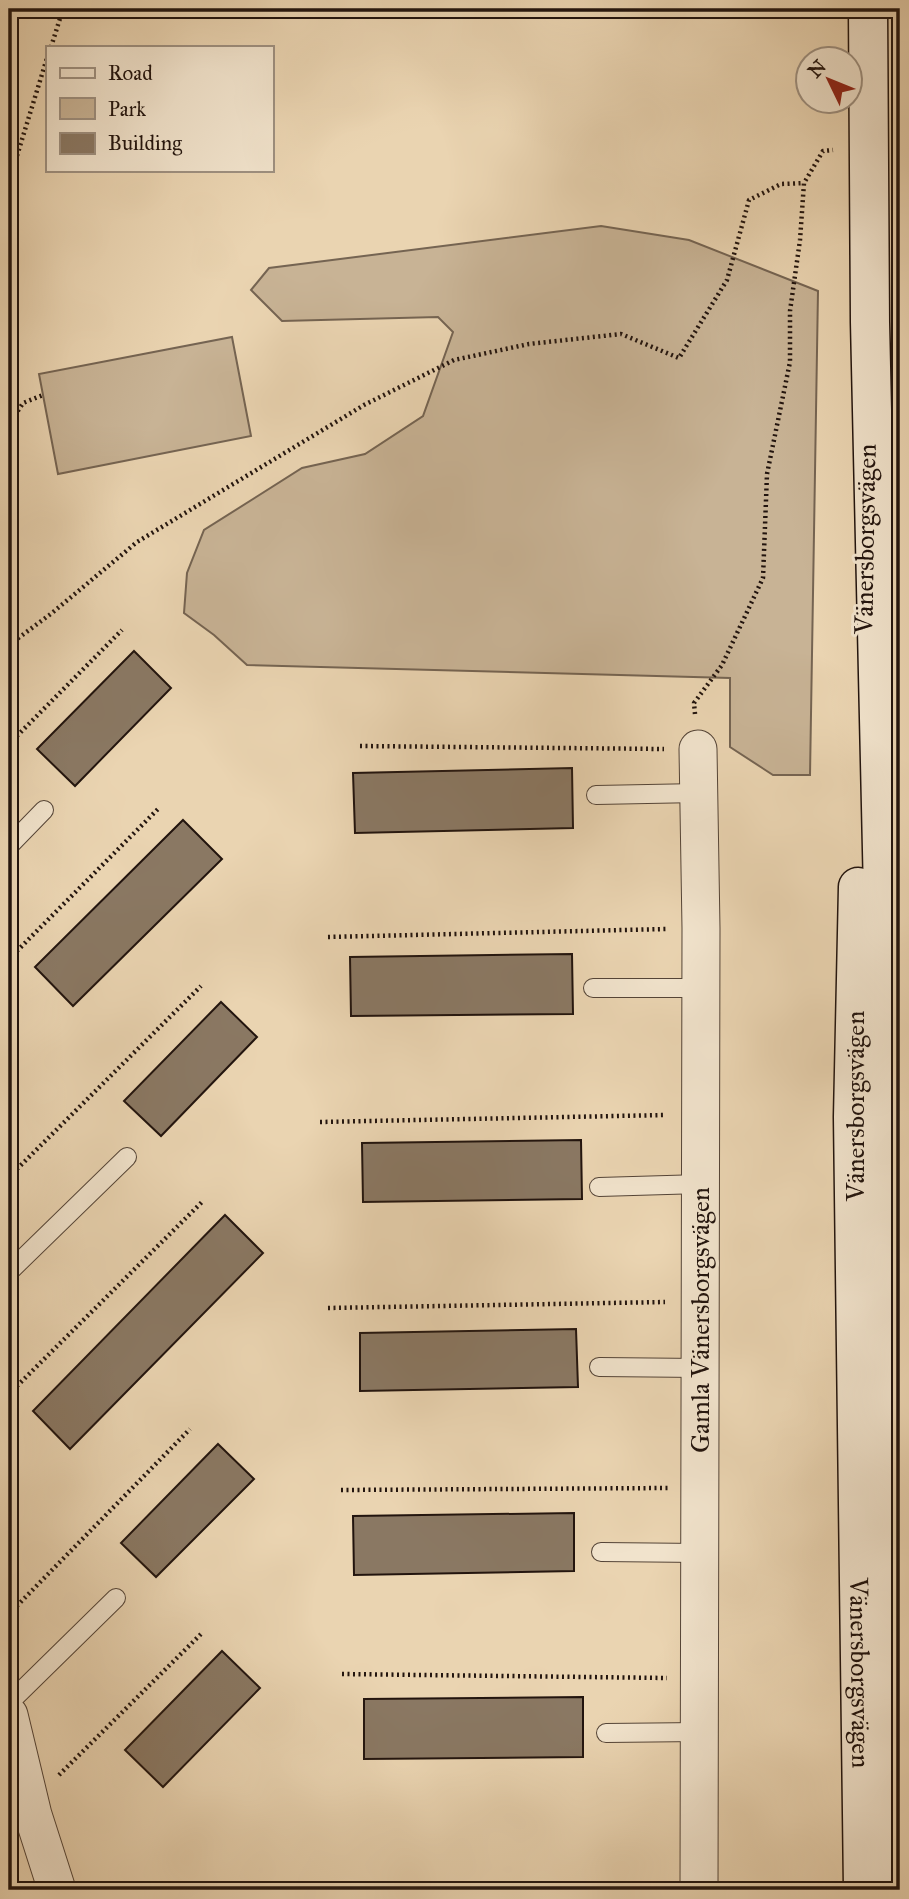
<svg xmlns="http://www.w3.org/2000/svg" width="909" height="1899" viewBox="0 0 909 1899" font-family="'IM FELL Great Primer',serif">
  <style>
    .green { fill: #c8b395; stroke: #756452; stroke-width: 2 }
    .building { fill: #8a7863; stroke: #22140e; stroke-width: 2 }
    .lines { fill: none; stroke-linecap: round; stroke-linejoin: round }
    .lane-casing { stroke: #544437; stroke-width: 20 }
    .street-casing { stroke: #544437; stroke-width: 39 }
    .secondary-casing { stroke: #22140e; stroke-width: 41 }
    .path { stroke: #22140e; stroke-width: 4.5; stroke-dasharray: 2 3.5; stroke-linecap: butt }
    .lane { stroke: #f1e3cc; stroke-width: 18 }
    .street { stroke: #f1e3cc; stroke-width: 37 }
    .secondary { stroke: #f1e3cc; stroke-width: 38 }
    .labels { text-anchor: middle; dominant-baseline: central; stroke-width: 6; stroke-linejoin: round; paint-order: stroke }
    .street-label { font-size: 26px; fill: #22140e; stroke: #f1e3cc }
  </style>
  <rect width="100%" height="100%" fill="#ead4b1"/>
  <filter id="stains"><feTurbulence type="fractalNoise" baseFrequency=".00286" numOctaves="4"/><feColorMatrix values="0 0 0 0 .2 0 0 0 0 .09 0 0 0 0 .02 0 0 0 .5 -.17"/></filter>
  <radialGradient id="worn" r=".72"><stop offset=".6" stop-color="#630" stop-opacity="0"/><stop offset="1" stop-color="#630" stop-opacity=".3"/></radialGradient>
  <g class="green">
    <path d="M 601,226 L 689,240 L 818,291 L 810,775 L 773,775 L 730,747 L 730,678 L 247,665 L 214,635 L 184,613 L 187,573 L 204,530 L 302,468 L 365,454 L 423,416 L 453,332 L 438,317 L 282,321 L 251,290 L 269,268 Z"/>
    <path d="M 232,337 L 251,436 L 58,474 L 39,374 Z"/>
  </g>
  <g class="building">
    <path d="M 134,651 L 171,688 L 75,786 L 37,749 Z"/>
    <path d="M 572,768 L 573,828 L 355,833 L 353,773 Z"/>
    <path d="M 183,820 L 222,859 L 73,1006 L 35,967 Z"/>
    <path d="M 572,954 L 573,1014 L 351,1016 L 350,957 Z"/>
    <path d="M 221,1002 L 257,1037 L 161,1136 L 124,1101 Z"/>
    <path d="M 581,1140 L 582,1199 L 363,1202 L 362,1143 Z"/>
    <path d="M 225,1215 L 263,1253 L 70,1449 L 33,1411 Z"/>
    <path d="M 576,1329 L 578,1387 L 360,1391 L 360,1333 Z"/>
    <path d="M 218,1444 L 254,1479 L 156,1577 L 121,1543 Z"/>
    <path d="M 574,1513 L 574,1571 L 354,1575 L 353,1516 Z"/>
    <path d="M 222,1651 L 260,1688 L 163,1787 L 125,1750 Z"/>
    <path d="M 583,1697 L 583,1757 L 364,1759 L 364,1699 Z"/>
  </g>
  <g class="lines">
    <defs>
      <g id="lane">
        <path d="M 596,795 L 699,793"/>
        <path d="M 9,846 L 44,810"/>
        <path d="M 593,988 L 701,988"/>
        <path d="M 599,1187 L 701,1184"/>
        <path d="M 9,1272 L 127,1157"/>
        <path d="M 599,1367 L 700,1368"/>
        <path d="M 601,1552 L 700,1553"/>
        <path d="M 9,1703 L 116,1598"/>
        <path d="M 606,1733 L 699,1732"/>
      </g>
      <g id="street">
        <path d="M 698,749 L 701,928 L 699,1890"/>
        <path d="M 9,1715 L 33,1815 L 57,1890"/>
      </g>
      <g id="secondary">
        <path d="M 868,9 L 870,322 L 888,1114 L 900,1890"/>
        <path id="s1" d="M 858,887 L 853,1117 L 863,1890"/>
      </g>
    </defs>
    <use href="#lane" class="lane-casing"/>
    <use href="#street" class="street-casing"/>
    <use href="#secondary" class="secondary-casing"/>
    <g class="path">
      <path d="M 51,47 L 63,9"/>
      <path d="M 9,182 L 47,58"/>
      <path d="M 9,425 L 23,403 L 43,395"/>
      <path d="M 9,645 L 52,613 L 137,542 L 364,405 L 454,360 L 529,344 L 621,334 L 679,358 L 727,280 L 749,200 L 781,184 L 804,183"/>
      <path d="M 695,714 L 694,703 L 722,665 L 763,578 L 767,474 L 790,362 L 790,311 L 800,240 L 804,183 L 823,151 L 833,150"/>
      <path d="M 9,744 L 122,630"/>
      <path d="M 360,746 L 664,749"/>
      <path d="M 328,937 L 666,929"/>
      <path d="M 9,959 L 159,808"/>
      <path d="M 320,1122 L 665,1115"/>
      <path d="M 9,1177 L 201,986"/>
      <path d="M 328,1308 L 665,1302"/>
      <path d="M 9,1394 L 203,1201"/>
      <path d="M 341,1490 L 668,1488"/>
      <path d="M 9,1614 L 190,1429"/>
      <path d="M 342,1674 L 667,1678"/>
      <path d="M 59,1775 L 202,1633"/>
    </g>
    <use href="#lane" class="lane"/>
    <use href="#street" class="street"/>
    <use href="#secondary" class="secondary"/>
  </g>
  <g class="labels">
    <g class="street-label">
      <text transform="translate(865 539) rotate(-89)">Vänersborgsvägen</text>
      <text transform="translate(855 1106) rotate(-90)">Vänersborgsvägen</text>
      <text transform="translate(700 1320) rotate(-90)">Gamla Vänersborgsvägen</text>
      <text stroke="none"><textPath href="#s1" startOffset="786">Vänersborgsvägen</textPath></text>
    </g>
  </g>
  <rect width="909" height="1899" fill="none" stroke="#ead4b1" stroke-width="35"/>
  <rect x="10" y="10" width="888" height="1878" fill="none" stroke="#22140e" stroke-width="3.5"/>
  <rect x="18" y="18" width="874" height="1864" fill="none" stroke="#22140e" stroke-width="2"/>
  <rect x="46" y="46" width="228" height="126" fill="#f1e3cc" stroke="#9e9080" stroke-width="2"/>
  <rect x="60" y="68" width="35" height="10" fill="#f1e3cc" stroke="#9e9080" stroke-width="2"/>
  <text x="108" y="80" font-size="21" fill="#22140e">Road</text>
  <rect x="60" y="98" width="35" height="21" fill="#c8b395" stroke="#9e9080" stroke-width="2"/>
  <text x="108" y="116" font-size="21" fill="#22140e">Park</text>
  <rect x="60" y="133" width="35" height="21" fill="#8a7863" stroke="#9e9080" stroke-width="2"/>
  <text x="108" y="150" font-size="21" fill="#22140e">Building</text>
  <g transform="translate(829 80) rotate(313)"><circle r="33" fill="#f1e3cc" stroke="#9e9080" stroke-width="2"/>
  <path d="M0-5L12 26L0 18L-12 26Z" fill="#8f2418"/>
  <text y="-10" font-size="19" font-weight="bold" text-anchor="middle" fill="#22140e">N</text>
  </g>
  <rect width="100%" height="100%" filter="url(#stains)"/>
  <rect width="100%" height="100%" fill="url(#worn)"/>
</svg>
